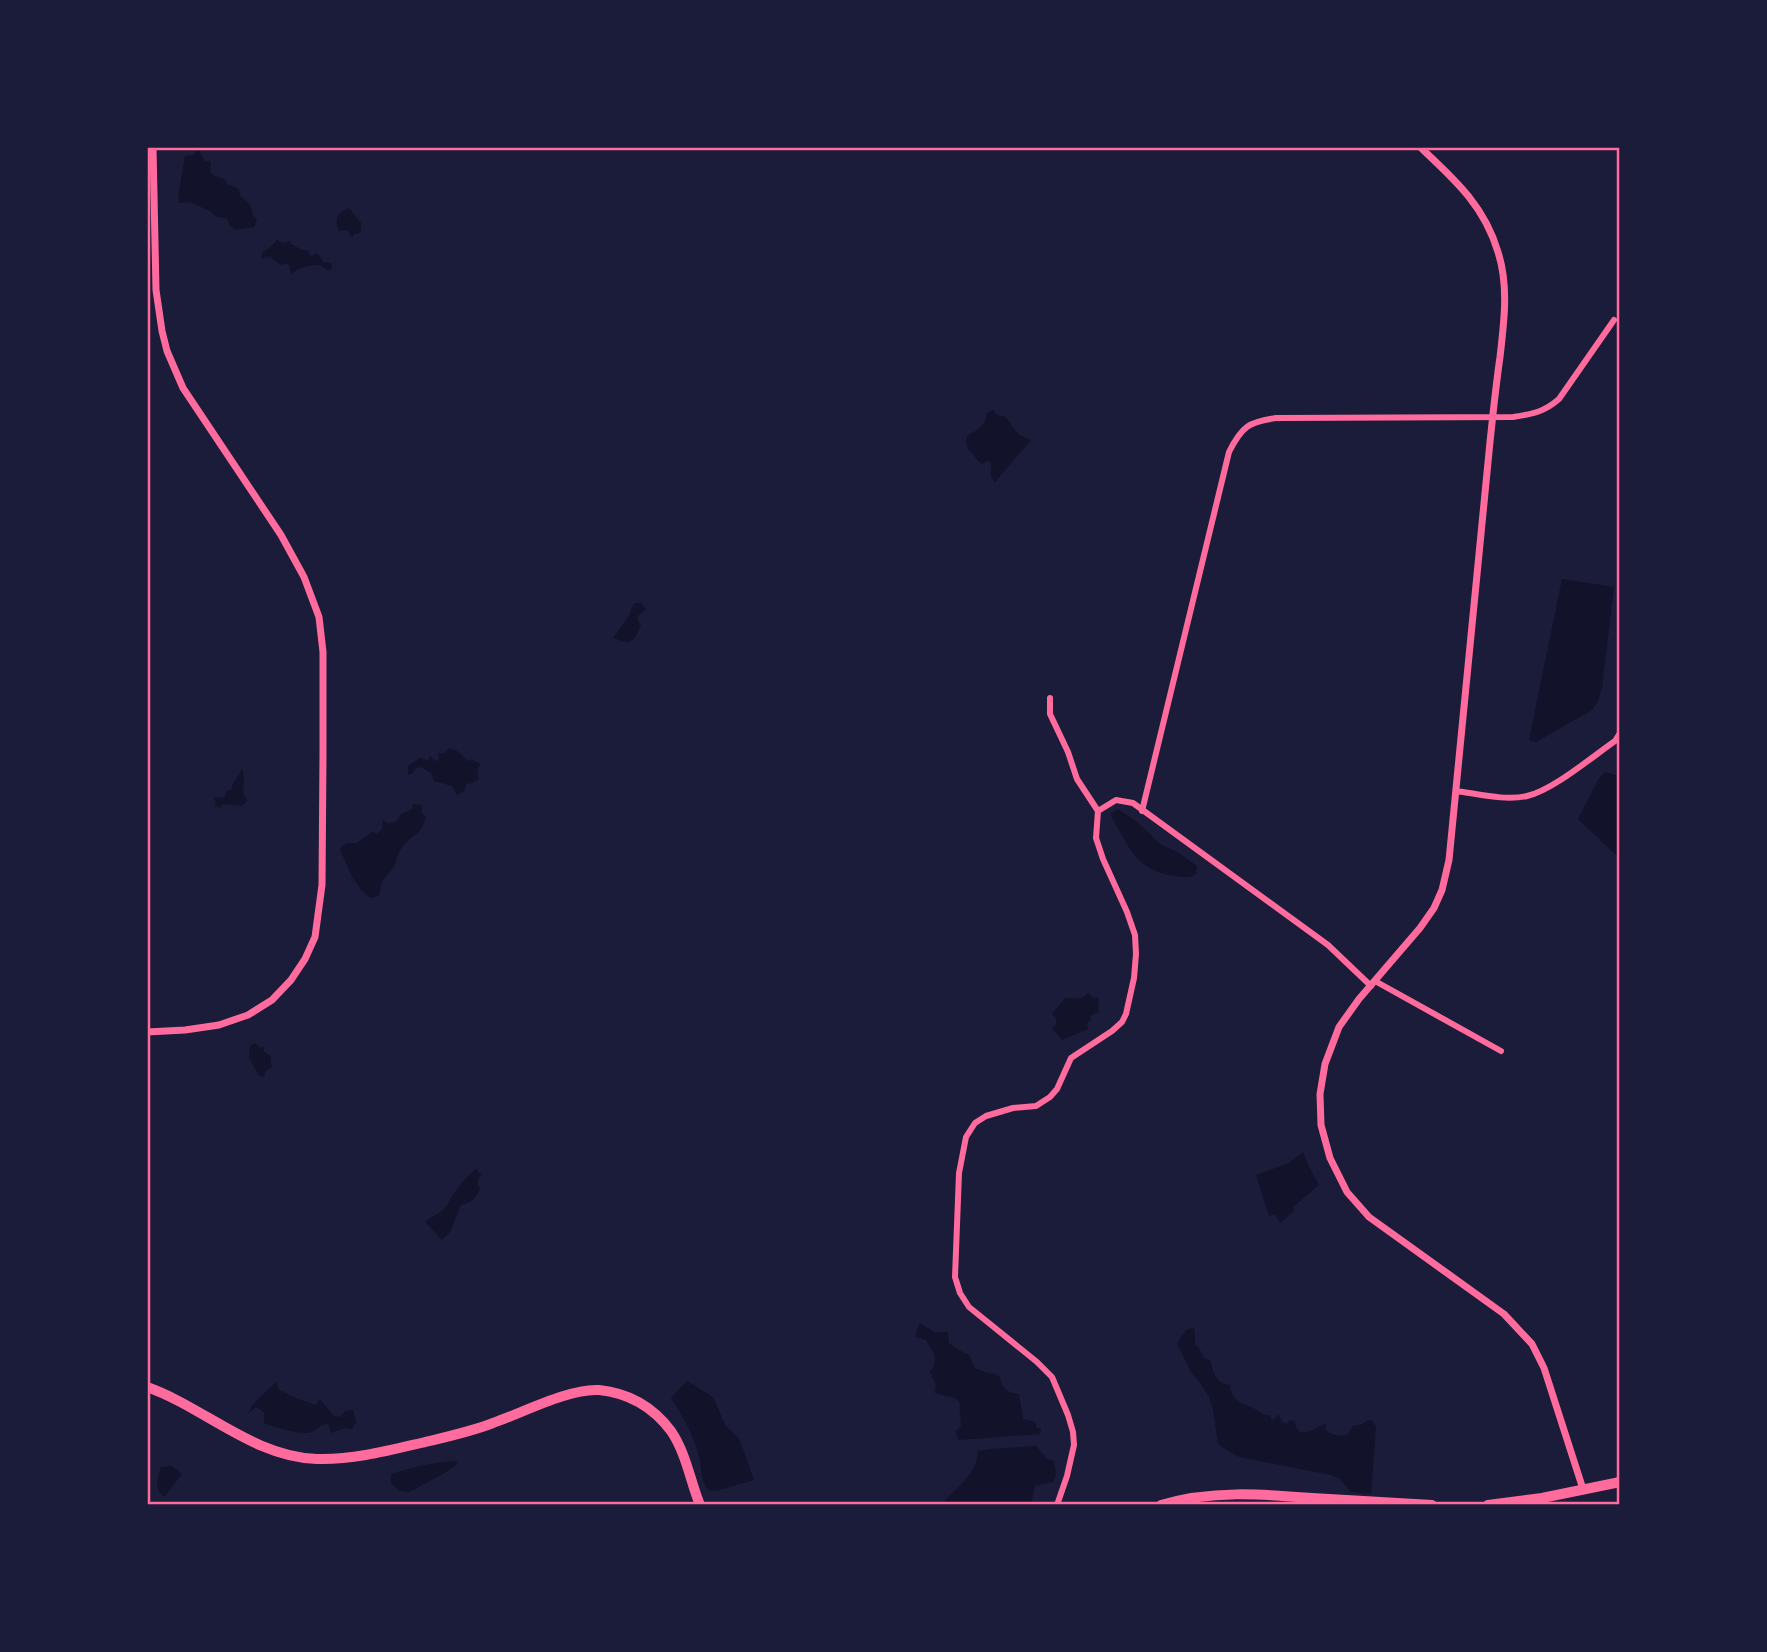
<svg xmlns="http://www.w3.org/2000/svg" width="1767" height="1652" viewBox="0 0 1767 1652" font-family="'Noto Serif',serif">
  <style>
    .water { fill: #12122b }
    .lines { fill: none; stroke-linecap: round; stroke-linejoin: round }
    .minor { stroke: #ff6b9d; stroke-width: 6 }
    .tertiary { stroke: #ff6b9d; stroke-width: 7 }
    .primary { stroke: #ff6b9d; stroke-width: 10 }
    .neatline { fill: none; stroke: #ff6b9d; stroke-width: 2.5 }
  </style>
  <rect width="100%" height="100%" fill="#1b1b3a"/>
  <g class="water">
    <path d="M 200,150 L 201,155 L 205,161 L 210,161 L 211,167 L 210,172 L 215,176 L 224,179 L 227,184 L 239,189 L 240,196 C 247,201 253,206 253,216 L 257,219 L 254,227 L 235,230 L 229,224 L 227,218 L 217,217 L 210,211 L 190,202 L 179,203 L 178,197 L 185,156 L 194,155 L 195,152 Z"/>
    <path d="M 349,208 L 361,223 L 361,231 L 358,234 L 354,234 L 353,237 L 350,236 L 348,230 L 339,231 C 334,219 337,213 349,208 Z"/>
    <path d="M 277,239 L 282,243 L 291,241 L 291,244 L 302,250 L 307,250 L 311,256 L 317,253 L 324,263 L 328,262 L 332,264 L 332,268 L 328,271 L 320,265 C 308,266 299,266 291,275 L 290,266 L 286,263 L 281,265 L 270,257 L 261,258 L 263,251 C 268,250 275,244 277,239 Z"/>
    <path d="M 993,410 L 997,415 L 1005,417 L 1019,435 L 1031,440 L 995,482 L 991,477 L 991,464 L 988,460 L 982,464 C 976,460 974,454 968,450 L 966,442 L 968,435 C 978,430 986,425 987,413 Z"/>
    <path d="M 1562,579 L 1614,587 L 1602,688 L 1598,701 L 1592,710 L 1536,742 L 1529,740 Z"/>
    <path d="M 635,603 L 641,603 L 646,609 L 638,616 L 638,622 L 641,625 L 635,638 L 627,643 L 613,638 C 617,632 628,618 630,613 C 631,610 632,606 635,603 Z"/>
    <path d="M 449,748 L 457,751 L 468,761 L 473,760 L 480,764 L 477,773 L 479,779 L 472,783 L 466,784 L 465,790 L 457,795 L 452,786 L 434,781 L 431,773 L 421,767 L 416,768 L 413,773 L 408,775 L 408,766 L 420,758 L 428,760 L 430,756 L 435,761 L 439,760 L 438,753 L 445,753 Z"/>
    <path d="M 242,769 C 248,783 238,792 248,800 L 242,806 L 223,804 L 220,808 L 215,806 L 216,802 L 213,797 L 224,798 L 227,791 L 231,790 C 233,782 239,776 242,769 Z"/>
    <path d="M 1605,772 L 1620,776 L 1620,859 L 1578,819 L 1598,780 Z"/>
    <path d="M 413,804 L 422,805 L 422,813 L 426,817 C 421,835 416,832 405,844 C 398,850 398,857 395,864 C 389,877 380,877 380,895 L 371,898 C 354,886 348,868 340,849 L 346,843 L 357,843 L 372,832 L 377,834 L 382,829 L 383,820 L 389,824 L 397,821 L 401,814 L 412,809 Z"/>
    <path d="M 1118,809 L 1137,822 L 1160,844 L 1179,853 L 1197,866 L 1196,874 C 1189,879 1183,877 1175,876 C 1136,871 1130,848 1112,818 L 1111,813 Z"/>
    <path d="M 1088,993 L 1092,997 L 1098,998 L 1099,1012 L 1091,1016 L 1091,1020 L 1087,1023 L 1088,1029 L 1062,1040 C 1058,1036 1057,1032 1052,1029 L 1056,1024 L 1056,1018 L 1052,1014 C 1056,1008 1061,1005 1065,998 C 1074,998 1082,1001 1088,993 Z"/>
    <path d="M 255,1043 L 260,1048 L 264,1047 L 264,1052 L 271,1056 L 271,1064 L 273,1066 L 265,1072 L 264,1077 L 259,1076 L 249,1058 L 250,1046 Z"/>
    <path d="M 1303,1152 L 1308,1165 L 1319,1185 L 1294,1206 L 1294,1211 L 1280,1223 L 1275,1214 L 1269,1216 L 1256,1175 L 1289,1163 Z"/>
    <path d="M 477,1168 L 478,1173 L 482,1173 C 477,1180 476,1182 480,1189 C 475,1199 471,1203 461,1205 L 450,1232 L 442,1240 L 425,1222 C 431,1216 438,1215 444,1209 C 449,1203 452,1195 457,1189 C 463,1182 469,1174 477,1168 Z"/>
    <path d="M 920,1323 L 934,1332 L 948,1332 L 949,1343 L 959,1350 L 969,1355 L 975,1368 L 990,1374 L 994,1373 L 1000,1377 C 1001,1389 1008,1393 1019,1394 L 1023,1419 L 1035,1422 L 1037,1428 L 1041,1429 L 1040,1434 L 958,1440 L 956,1431 L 961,1426 C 961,1418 959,1412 960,1403 L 955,1398 L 935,1393 L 936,1385 L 930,1372 C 940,1357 933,1353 926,1340 L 916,1337 L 916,1332 Z"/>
    <path d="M 1193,1328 L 1195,1330 L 1195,1344 L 1199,1348 L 1204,1358 L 1210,1360 C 1213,1371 1216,1384 1230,1385 C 1231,1400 1241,1403 1253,1408 C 1260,1411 1260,1415 1269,1415 L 1272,1420 L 1276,1418 L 1278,1414 L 1282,1422 L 1287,1424 L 1289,1420 L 1295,1421 C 1297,1443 1315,1428 1327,1423 L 1325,1429 C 1331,1436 1339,1436 1347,1435 L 1353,1426 L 1362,1424 L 1368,1420 L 1373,1421 L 1376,1427 L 1371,1494 L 1351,1492 L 1340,1479 L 1331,1475 L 1239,1457 L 1223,1448 L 1218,1443 L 1213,1410 L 1209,1397 L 1201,1384 L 1191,1372 L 1177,1343 L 1186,1330 Z"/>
    <path d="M 687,1381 L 713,1397 L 726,1426 L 739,1438 L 754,1480 L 716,1491 L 708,1490 C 700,1480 702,1466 698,1453 C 692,1433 683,1416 671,1398 Z"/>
    <path d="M 276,1382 L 279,1390 L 298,1399 L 316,1405 L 320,1399 L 334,1416 L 341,1417 L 345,1411 L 353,1410 L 356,1422 L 352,1429 L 345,1428 L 331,1433 L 328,1424 C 319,1424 317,1432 308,1433 C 297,1434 274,1427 264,1423 L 264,1412 L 256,1407 L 248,1414 L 252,1405 Z"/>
    <path d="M 1036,1446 L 1047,1459 L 1054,1461 L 1056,1475 L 1053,1482 L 1035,1486 L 1031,1505 L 940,1505 C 954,1491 978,1473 978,1451 L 992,1449 Z"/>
    <path d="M 457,1461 L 456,1465 L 445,1473 L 409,1492 L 398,1490 L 391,1483 L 391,1474 C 413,1467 434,1462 457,1461 Z"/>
    <path d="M 172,1466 L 182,1474 L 164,1497 C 154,1488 157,1479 161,1467 Z"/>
  </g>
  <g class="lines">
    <g class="minor">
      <path d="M 1050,698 L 1050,714 L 1068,752 L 1077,779 L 1098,811 L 1096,838 L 1103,859 L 1127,912 L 1135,935 L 1136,954 L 1134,978 L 1126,1014 L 1122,1022 L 1112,1031 L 1071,1058 L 1057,1089 L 1050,1097 L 1036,1106 L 1013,1108 L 986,1116 L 975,1123 L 966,1137 L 959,1173 L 955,1277 L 960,1293 L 969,1307 L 1037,1362 L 1052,1377 L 1068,1415 L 1073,1432 L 1074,1445 L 1067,1476 L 1057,1505"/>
      <path d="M 1456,791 C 1479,794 1505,801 1527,796 C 1553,790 1592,757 1615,741 L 1620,733"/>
      <path d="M 1098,811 L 1116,800 L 1133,803 L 1328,945 L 1371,986"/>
      <path d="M 1142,811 L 1229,452 C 1242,426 1249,422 1276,418 L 1513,417 C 1533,414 1544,412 1559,399 L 1614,320"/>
      <path d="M 1375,981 L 1501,1051"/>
    </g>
    <g class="tertiary">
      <path d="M 1420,147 C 1454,179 1484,205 1498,252 C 1509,286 1504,322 1500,357 C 1496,385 1493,413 1490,442 C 1477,581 1464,720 1449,860 L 1442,890 L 1434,908 L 1420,928 L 1359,999 L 1339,1027 L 1325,1064 L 1320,1094 L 1321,1125 L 1330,1158 L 1347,1192 L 1369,1217 L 1504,1314 L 1532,1344 L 1544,1368 L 1583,1489"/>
      <path d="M 147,1032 L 185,1030 L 219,1025 L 248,1015 L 272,1000 L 291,980 L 305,959 L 315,937 L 322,885 L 323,755 L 323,652 L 319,617 L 304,577 L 281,535 L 183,388 L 167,351 L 162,331 L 156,290 L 153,147"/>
    </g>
    <g class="primary">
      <path d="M 147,1387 C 204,1407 253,1457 317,1459 C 352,1460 387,1451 421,1443 C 446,1437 470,1432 493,1423 C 522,1413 570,1388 599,1390 C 629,1393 653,1407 671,1431 C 686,1453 690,1480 700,1505"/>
      <path d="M 1161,1505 C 1210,1490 1262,1494 1312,1498 C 1352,1500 1392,1503 1432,1505"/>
      <path d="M 1488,1505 L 1542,1498 L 1620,1482"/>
    </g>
  </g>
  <rect width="1767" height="1652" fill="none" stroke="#1b1b3a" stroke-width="298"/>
  <rect x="149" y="149" width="1469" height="1354" class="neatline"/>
</svg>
